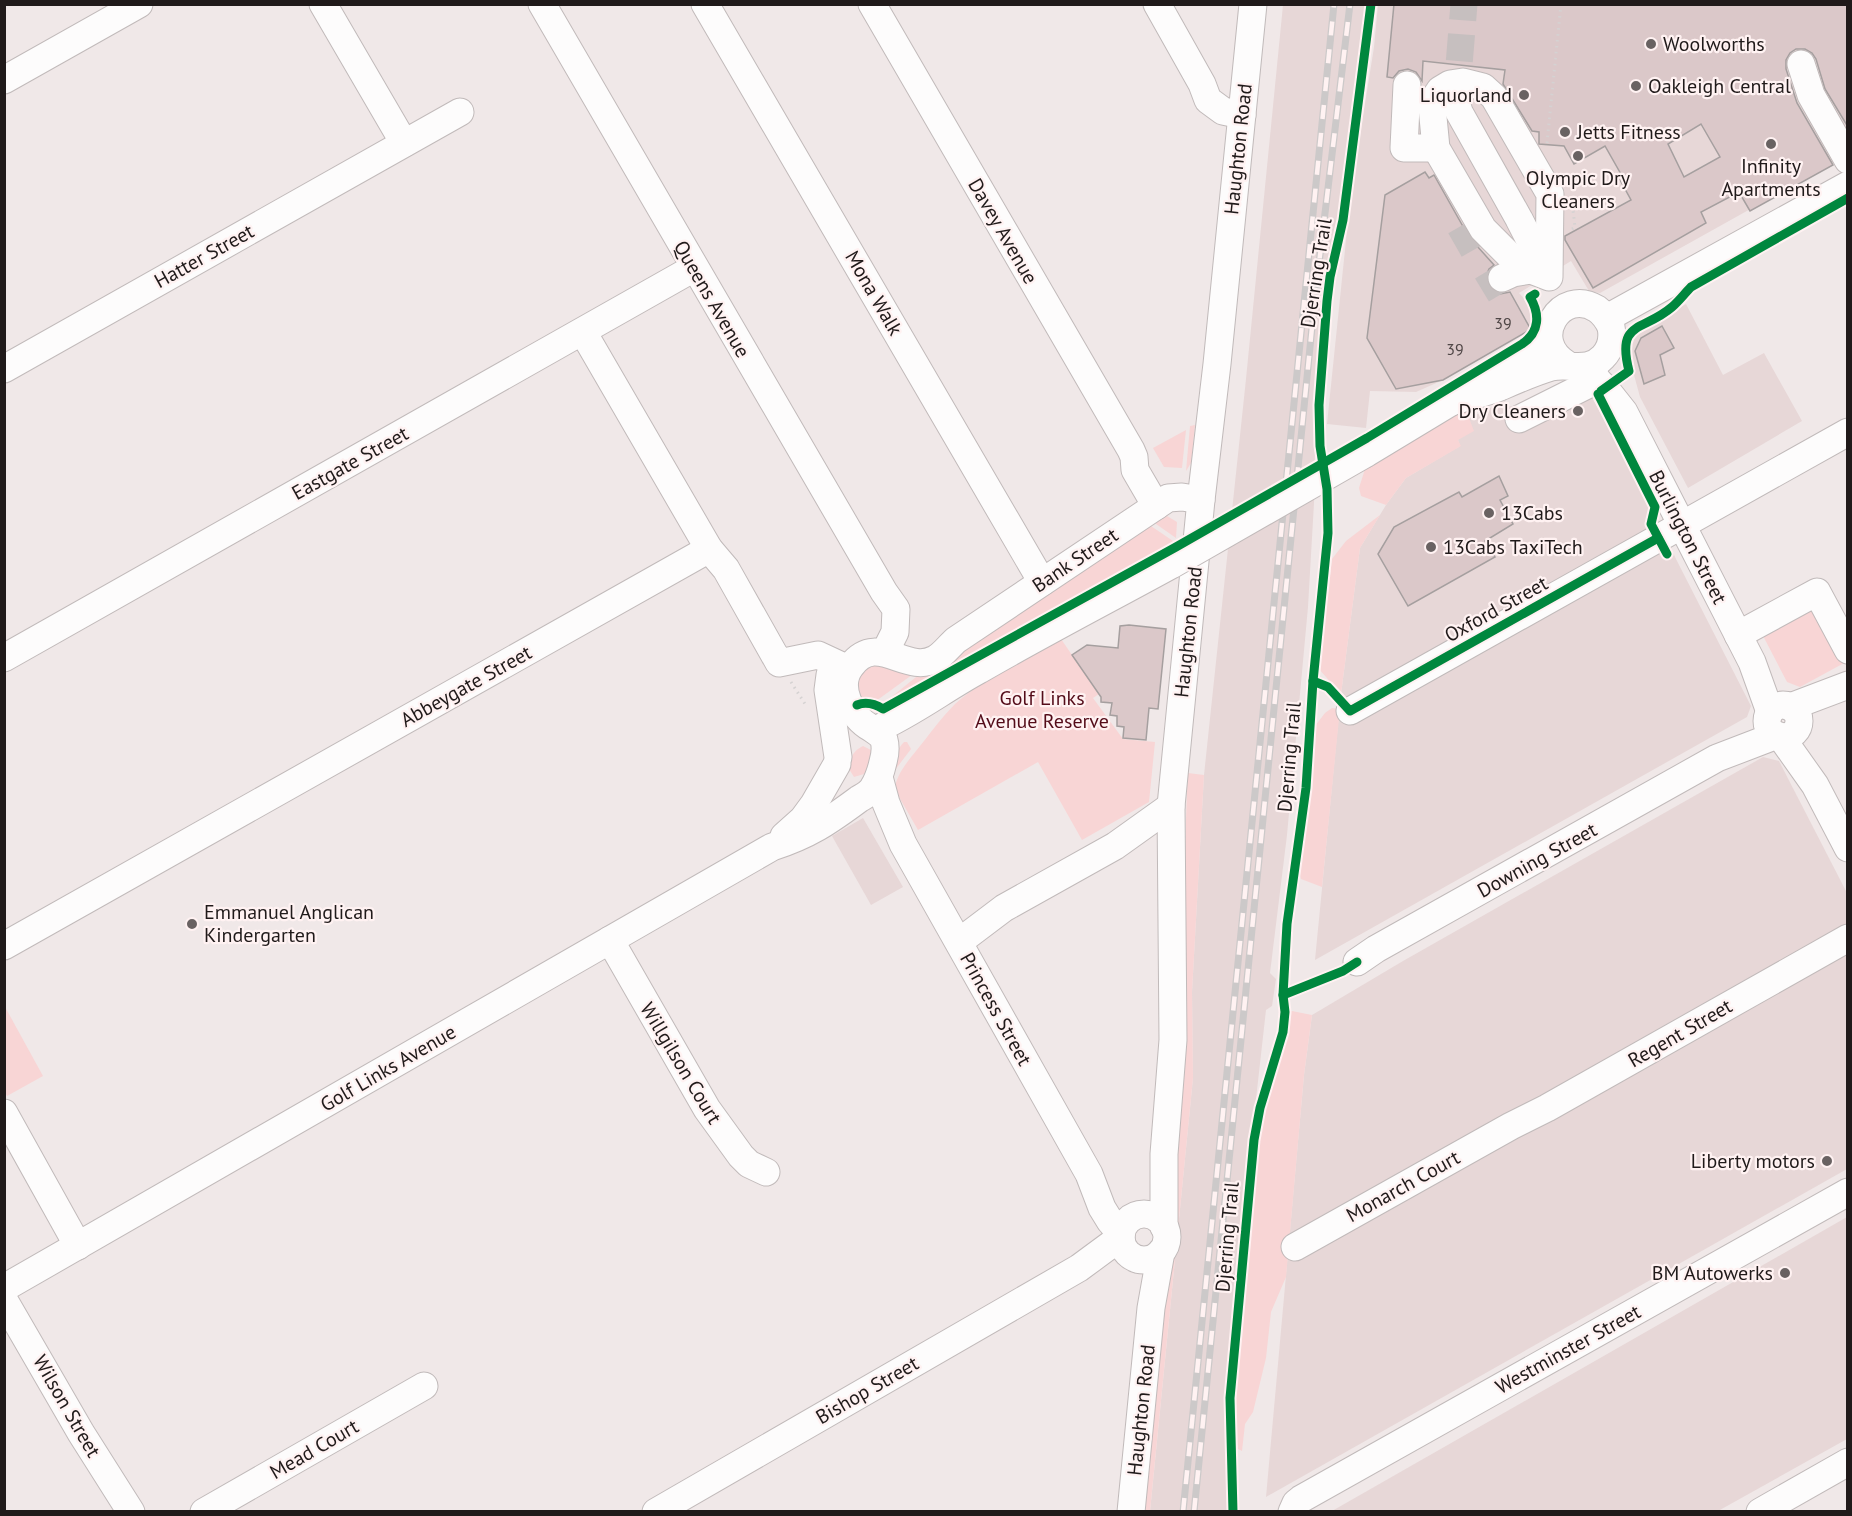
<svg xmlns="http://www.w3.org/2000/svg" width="1852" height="1516" viewBox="0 0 1852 1516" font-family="'PT Sans',sans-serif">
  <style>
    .built { fill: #e7d7d7 }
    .green { fill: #f8d5d5 }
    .building { fill: #dbc8c9; stroke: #a59f9f; stroke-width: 1.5; fill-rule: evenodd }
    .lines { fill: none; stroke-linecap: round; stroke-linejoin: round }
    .minor-tunnel { stroke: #c6bfbf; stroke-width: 27; stroke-dasharray: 27 14; stroke-linecap: butt }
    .minor-casing { stroke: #c1baba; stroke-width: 29 }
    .path { stroke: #d5d2d2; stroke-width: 3; stroke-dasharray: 1.5 4.5; stroke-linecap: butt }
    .minor { stroke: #fdfcfc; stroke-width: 27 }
    .rail-casing { stroke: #ccc9c9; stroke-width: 7 }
    .rail { stroke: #fff2f2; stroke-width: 4.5; stroke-dasharray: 14; stroke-linecap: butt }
    .minor-bridge-casing { stroke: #c1baba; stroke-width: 29; stroke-linecap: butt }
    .minor-bridge { stroke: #fdfcfc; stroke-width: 27 }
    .cycleway-casing { stroke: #fff2f2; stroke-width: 13 }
    .cycleway { stroke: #00873e; stroke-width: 9 }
    .poi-dot { fill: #696262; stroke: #fff2f2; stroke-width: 2 }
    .labels { text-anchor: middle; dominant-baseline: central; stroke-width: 4.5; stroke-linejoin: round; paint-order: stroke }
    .number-label { font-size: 16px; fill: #4f4646 }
    .poi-label { font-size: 20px; fill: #201a1a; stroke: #fff2f2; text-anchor: start }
    .street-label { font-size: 20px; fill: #201a1a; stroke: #fff2f2 }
    .park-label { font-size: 20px; fill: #540c19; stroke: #fff2f2 }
  </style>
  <rect width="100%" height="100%" fill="#f0e8e8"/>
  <g class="built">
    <path d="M 1283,5 L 1367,5 L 1341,215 L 1327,278 L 1316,399 L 1314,503 L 1308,607 L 1287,835 L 1270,973 L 1276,979 L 1272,1006 L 1266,1010 L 1232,1313 L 1226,1393 L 1228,1511 L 1150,1512 L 1193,1078 L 1192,992 L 1204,775 L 1246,379 Z"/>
    <path d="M 1378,5 L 1847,5 L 1847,155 L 1600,293 L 1589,291 L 1571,261 L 1519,293 L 1530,305 L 1531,329 L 1443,380 L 1416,392 L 1370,391 L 1366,428 L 1327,424 L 1349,211 L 1348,211 L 1374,47 Z"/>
    <path d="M 1686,304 L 1723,375 L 1764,353 L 1802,421 L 1688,488 L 1640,397 L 1628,353 L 1629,342 L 1635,333 Z"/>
    <path d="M 1585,385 L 1652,506 L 1676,559 L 1751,706 L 1747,717 L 1315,960 L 1341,694 L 1360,548 L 1386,505 L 1406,478 L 1460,446 L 1458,440 L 1469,418 L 1505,401 L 1508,406 L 1516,407 Z"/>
    <path d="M 1763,757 L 1779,761 L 1847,893 L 1847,1169 L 1266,1497 L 1304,1075 L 1312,1015 L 1403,961 Z"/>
    <path d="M 863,818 L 903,887 L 871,905 L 832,836 Z"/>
    <path d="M 1847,1217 L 1847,1439 L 1718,1511 L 1332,1511 Z"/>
  </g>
  <g class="green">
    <path d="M 1479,403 L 1469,418 L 1474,431 L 1458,440 L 1461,446 L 1406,478 L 1386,505 L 1361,496 L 1359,488 L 1365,469 L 1432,424 Z"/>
    <path d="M 1195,425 L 1191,463 L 1186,471 L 1190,426 Z"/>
    <path d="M 1186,430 L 1182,468 L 1164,467 L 1153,448 Z"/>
    <path d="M 1380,515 L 1360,548 L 1341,694 L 1319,669 L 1332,559 L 1346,541 Z"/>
    <path d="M 1167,516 L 1177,522 L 1176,538 L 1156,524 L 1154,519 Z"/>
    <path d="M 1148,524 L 1176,543 L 885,705 L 884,703 L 921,673 Z"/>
    <path d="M 1815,600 L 1846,662 L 1800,687 L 1787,682 L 1760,630 Z"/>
    <path d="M 1061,639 L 1099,694 L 1093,698 L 1123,739 L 1155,742 L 1149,802 L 1082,840 L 1038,762 L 918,830 L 895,790 C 895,776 908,761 916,751 C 929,735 941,718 955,704 C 985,677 1025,659 1061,639 Z"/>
    <path d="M 865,663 L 916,672 L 876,701 L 860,700 L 855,671 Z"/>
    <path d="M 1332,708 L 1340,709 L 1322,887 L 1301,879 L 1297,866 L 1308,798 L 1315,726 L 1325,713 Z"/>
    <path d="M 904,742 L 907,742 L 911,749 L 895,770 C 893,760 897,749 904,742 Z"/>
    <path d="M 863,746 L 871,750 L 869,765 L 864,774 L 854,777 L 849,769 C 851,758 852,751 863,746 Z"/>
    <path d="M 1188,773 L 1204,775 L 1192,992 L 1193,1078 L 1150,1511 L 1139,1512 L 1167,1256 C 1178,1231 1172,1201 1174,1174 C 1178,1138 1183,1102 1185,1065 C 1189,968 1182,870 1188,773 Z"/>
    <path d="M 4,1005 L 43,1076 L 7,1096 L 4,1091 Z"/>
    <path d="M 1292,1011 L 1312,1015 L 1304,1075 L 1286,1277 L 1271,1312 L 1266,1358 L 1253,1412 L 1245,1424 L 1242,1451 L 1238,1449 L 1235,1429 L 1235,1388 L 1258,1144 C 1259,1135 1259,1126 1261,1117 C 1268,1081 1286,1050 1288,1013 Z"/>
  </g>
  <g class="building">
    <path d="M 1394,4 L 1848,4 L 1848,127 L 1825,89 L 1816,59 L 1812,53 L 1805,49 L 1796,49 L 1790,53 L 1786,60 L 1786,69 L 1797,103 L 1833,165 L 1750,211 L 1739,192 L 1701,212 L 1706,223 L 1593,288 L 1565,240 L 1565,236 L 1631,200 L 1619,178 L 1622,176 L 1605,146 L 1574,164 L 1564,146 L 1539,144 L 1539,132 L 1532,131 L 1503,84 L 1505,70 L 1423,61 L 1422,81 L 1416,72 L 1408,69 L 1399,71 L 1393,78 L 1387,77 ZM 1701,124 L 1720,157 L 1684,177 L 1668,144 Z"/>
    <path d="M 1425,172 L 1429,178 L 1434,175 L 1469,237 L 1494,265 L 1489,269 L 1486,276 L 1488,285 L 1492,290 L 1500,294 L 1510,292 L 1530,328 L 1528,331 L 1443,380 L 1396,389 L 1367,338 L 1385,195 Z"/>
    <path d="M 1662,326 L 1674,348 L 1660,355 L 1665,375 L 1644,384 L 1635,351 L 1641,338 Z"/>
    <path d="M 1499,476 L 1508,496 L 1500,500 L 1513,524 L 1485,541 L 1495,557 L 1408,606 L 1378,554 L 1394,527 L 1459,492 L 1462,497 Z"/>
    <path d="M 1129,625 L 1166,629 L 1158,709 L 1149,708 L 1146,740 L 1123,738 L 1124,727 L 1117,726 L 1117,716 L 1110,715 L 1112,703 L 1101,702 L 1101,697 L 1072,655 L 1087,645 L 1118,648 L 1120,626 Z"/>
  </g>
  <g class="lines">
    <g class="minor-tunnel">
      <path d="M 1456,102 L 1464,4"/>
      <path d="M 1455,245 L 1476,233"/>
      <path d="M 1482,290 L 1502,278"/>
    </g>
    <defs>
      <g id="minor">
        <path d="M 323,4 L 404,143"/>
        <path d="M 542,4 L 884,592 L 896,609 L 895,632 L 885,652"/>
        <path d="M 705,4 L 1042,582"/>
        <path d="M 872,4 L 1131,450 L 1134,457 L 1135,470 L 1156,506"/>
        <path d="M 1157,4 L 1202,84 L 1208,100 L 1223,111 L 1242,115"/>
        <path d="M 1801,64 L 1811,95 L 1848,160"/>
        <path d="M 4,80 L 139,4"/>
        <path d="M 1463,82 L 1483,87 L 1494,97 L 1550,194 L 1549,277 L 1531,270 L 1510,256 L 1483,229 L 1436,148 L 1432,107 L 1434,99 L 1440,90 L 1450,84 Z"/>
        <path d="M 1407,85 L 1404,148 L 1436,148"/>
        <path d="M 1456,102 L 1459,112 L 1519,219 L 1546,272"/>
        <path d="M 1502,278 L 1513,273 L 1531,270"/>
        <path d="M 1607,318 L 1848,185"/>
        <path d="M 583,332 L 709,549 L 726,569 L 779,663 L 818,655 L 848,669"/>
        <path d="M 1584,367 L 1605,388 L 1624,412 L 1752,662 L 1770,712"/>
        <path d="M 4,369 L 460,112"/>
        <path d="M 1451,402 C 1467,397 1484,393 1500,387 C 1516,380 1534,372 1551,367 C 1570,363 1588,373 1603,357 C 1611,349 1613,337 1611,327 C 1608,320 1604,314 1597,309 C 1561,286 1526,341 1568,365"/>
        <path d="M 1519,419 L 1589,384 L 1596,378"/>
        <path d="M 1365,454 L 1451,402 L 1488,375 L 1531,349 L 1540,342 L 1550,325"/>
        <path d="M 1738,635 L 1817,592 L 1848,650"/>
        <path d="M 4,658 L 694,268"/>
        <path d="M 830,675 L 828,690 L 838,757"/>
        <circle cx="1783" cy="721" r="16"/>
        <path d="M 1790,707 L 1848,685"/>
        <path d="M 1350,711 L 1848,432"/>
        <path d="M 875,730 C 912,714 944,689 979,670 C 1043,633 1109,599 1173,564"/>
        <path d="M 1781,737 L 1815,785 L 1848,848"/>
        <path d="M 879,777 L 886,803 L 903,844 L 1089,1174 L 1102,1208 L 1110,1221 L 1121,1234"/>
        <path d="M 784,836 L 803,819 L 814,804 L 837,764"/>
        <path d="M 610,940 L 707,1109 L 741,1156 L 749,1164 L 766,1172"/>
        <path d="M 959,942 L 1004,908 L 1115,846 L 1171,806"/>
        <path d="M 4,946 L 709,549"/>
        <path d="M 1357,962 L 1376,949 L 1717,758 L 1777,735"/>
        <path d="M 4,1113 L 78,1246"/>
        <circle cx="1144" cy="1237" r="23"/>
        <path d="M 1164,1227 L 1164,1154 L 1173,1040 L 1171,806 L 1201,500 L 1217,364 L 1253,4"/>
        <path d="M 1295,1247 L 1511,1126 L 1547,1108 L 1848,938"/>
        <path d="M 4,1288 L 772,847 C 809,835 828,822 859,799 C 864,796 869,794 873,788 C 878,780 881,771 883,762 C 885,755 886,747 884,740 C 881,733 876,732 871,728 C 851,717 835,686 851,666 C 877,631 906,675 935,659 C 943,655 949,646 956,640 L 1168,498 L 1182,497 L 1201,500"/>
        <path d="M 4,1300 L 81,1433 L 131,1512"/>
        <path d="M 204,1512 L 424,1386"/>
        <path d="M 656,1512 L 1079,1268 L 1121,1237"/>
        <path d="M 1131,1512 L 1151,1308 L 1161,1252"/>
        <path d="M 1292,1512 L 1296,1503 L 1301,1499 L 1848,1192"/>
        <path d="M 1760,1512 L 1848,1462"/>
      </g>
    </defs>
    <use href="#minor" class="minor-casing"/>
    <g class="path">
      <path d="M 1547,143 L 1561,4"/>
      <path d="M 1572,229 L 1575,227 L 1573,210"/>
      <path d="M 791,682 L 807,707"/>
    </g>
    <use href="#minor" class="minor"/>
    <defs>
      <g id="rail">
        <path d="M 1183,1512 L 1334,4"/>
        <path d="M 1194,1512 L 1315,297 L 1350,4"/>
      </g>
    </defs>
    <use href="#rail" class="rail-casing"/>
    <use href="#rail" class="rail"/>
    <defs>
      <path id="minor-bridge" d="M 1173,564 L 1365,454"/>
    </defs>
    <use href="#minor-bridge" class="minor-bridge-casing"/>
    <use href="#minor-bridge" class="minor-bridge"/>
    <defs>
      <g id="cycleway">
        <path d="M 1601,391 L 1629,371 C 1616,320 1643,332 1672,307 C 1679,301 1685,293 1691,287 L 1848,198"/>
        <path d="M 1598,394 L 1655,507 L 1651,524 L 1667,554"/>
        <path d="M 1313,681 L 1328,687 L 1350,711 L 1658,538"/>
        <path d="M 857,705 C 867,701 875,704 883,709 L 1176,547 L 1367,438 L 1522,344 C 1540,332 1540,314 1530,297 L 1535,294"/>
        <path d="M 1283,995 L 1343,971 L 1357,962"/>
        <path d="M 1233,1512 L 1230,1398 L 1254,1140 L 1260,1108 L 1283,1032 L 1285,1012 L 1283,995 L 1287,924 L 1306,788 L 1313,681 L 1328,533 L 1327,489 L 1320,446 L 1319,405 L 1327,301 L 1330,277 L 1343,220 L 1371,4"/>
      </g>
    </defs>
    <use href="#cycleway" class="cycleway-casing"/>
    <use href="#cycleway" class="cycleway"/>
  </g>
  <g class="poi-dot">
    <circle cx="1651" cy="44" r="6"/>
    <circle cx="1636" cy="86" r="6"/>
    <circle cx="1524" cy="95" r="6"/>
    <circle cx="1565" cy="132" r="6"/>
    <circle cx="1771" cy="144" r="6"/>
    <circle cx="1578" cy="156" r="6"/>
    <circle cx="1578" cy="411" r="6"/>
    <circle cx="1489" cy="513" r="6"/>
    <circle cx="1431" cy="547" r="6"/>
    <circle cx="192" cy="924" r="6"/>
    <circle cx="1827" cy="1161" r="6"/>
    <circle cx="1785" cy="1273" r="6"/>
  </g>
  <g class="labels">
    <g class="number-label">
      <text x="1503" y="323">39</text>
      <text x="1455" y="349">39</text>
    </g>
    <g class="poi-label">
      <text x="1663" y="44">Woolworths</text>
      <text x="1648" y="86">Oakleigh Central</text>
      <text x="1512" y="95" text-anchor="end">Liquorland</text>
      <text x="1577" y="132">Jetts Fitness</text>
      <text x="1771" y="166" text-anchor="middle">Infinity<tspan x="1771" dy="23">Apartments</tspan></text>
      <text x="1578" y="178" text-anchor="middle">Olympic Dry<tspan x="1578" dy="23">Cleaners</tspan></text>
      <text x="1566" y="411" text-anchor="end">Dry Cleaners</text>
      <text x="1501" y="513">13Cabs</text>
      <text x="1443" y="547">13Cabs TaxiTech</text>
      <text x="204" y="912">Emmanuel Anglican<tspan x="204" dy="23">Kindergarten</tspan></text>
      <text x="1815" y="1161" text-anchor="end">Liberty motors</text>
      <text x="1773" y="1273" text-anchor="end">BM Autowerks</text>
    </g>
    <g class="street-label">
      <text transform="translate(1238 149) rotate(-84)">Haughton Road</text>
      <text transform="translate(1003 231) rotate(60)">Davey Avenue</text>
      <text transform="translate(204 256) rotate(-29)">Hatter Street</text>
      <text transform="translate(1316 273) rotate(-81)">Djerring Trail</text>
      <text transform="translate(874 293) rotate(60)">Mona Walk</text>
      <text transform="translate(712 299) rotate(60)">Queens Avenue</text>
      <text transform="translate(350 463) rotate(-29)">Eastgate Street</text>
      <text transform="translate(1688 537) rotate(63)">Burlington Street</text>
      <text transform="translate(1075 560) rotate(-34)">Bank Street</text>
      <text transform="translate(1496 609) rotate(-29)">Oxford Street</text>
      <text transform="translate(1188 632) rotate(-84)">Haughton Road</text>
      <text transform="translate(466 686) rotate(-29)">Abbeygate Street</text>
      <text transform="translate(1289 757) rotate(-85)">Djerring Trail</text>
      <text transform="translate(1537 860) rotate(-29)">Downing Street</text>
      <text transform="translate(996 1009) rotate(61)">Princess Street</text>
      <text transform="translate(1680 1033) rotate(-30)">Regent Street</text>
      <text transform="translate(681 1063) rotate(59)">Willgilson Court</text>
      <text transform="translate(388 1068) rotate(-30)">Golf Links Avenue</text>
      <text transform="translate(1403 1186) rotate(-29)">Monarch Court</text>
      <text transform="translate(1227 1237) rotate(-85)">Djerring Trail</text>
      <text transform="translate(1568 1349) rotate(-29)">Westminster Street</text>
      <text transform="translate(867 1390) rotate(-30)">Bishop Street</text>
      <text transform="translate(67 1406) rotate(60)">Wilson Street</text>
      <text transform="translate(1141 1410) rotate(-84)">Haughton Road</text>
      <text transform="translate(314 1449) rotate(-30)">Mead Court</text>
    </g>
    <g class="park-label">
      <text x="1042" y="698">Golf Links<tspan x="1042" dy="23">Avenue Reserve</tspan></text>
    </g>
  </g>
  <rect width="1852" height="1516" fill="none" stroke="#201a1a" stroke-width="12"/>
</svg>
